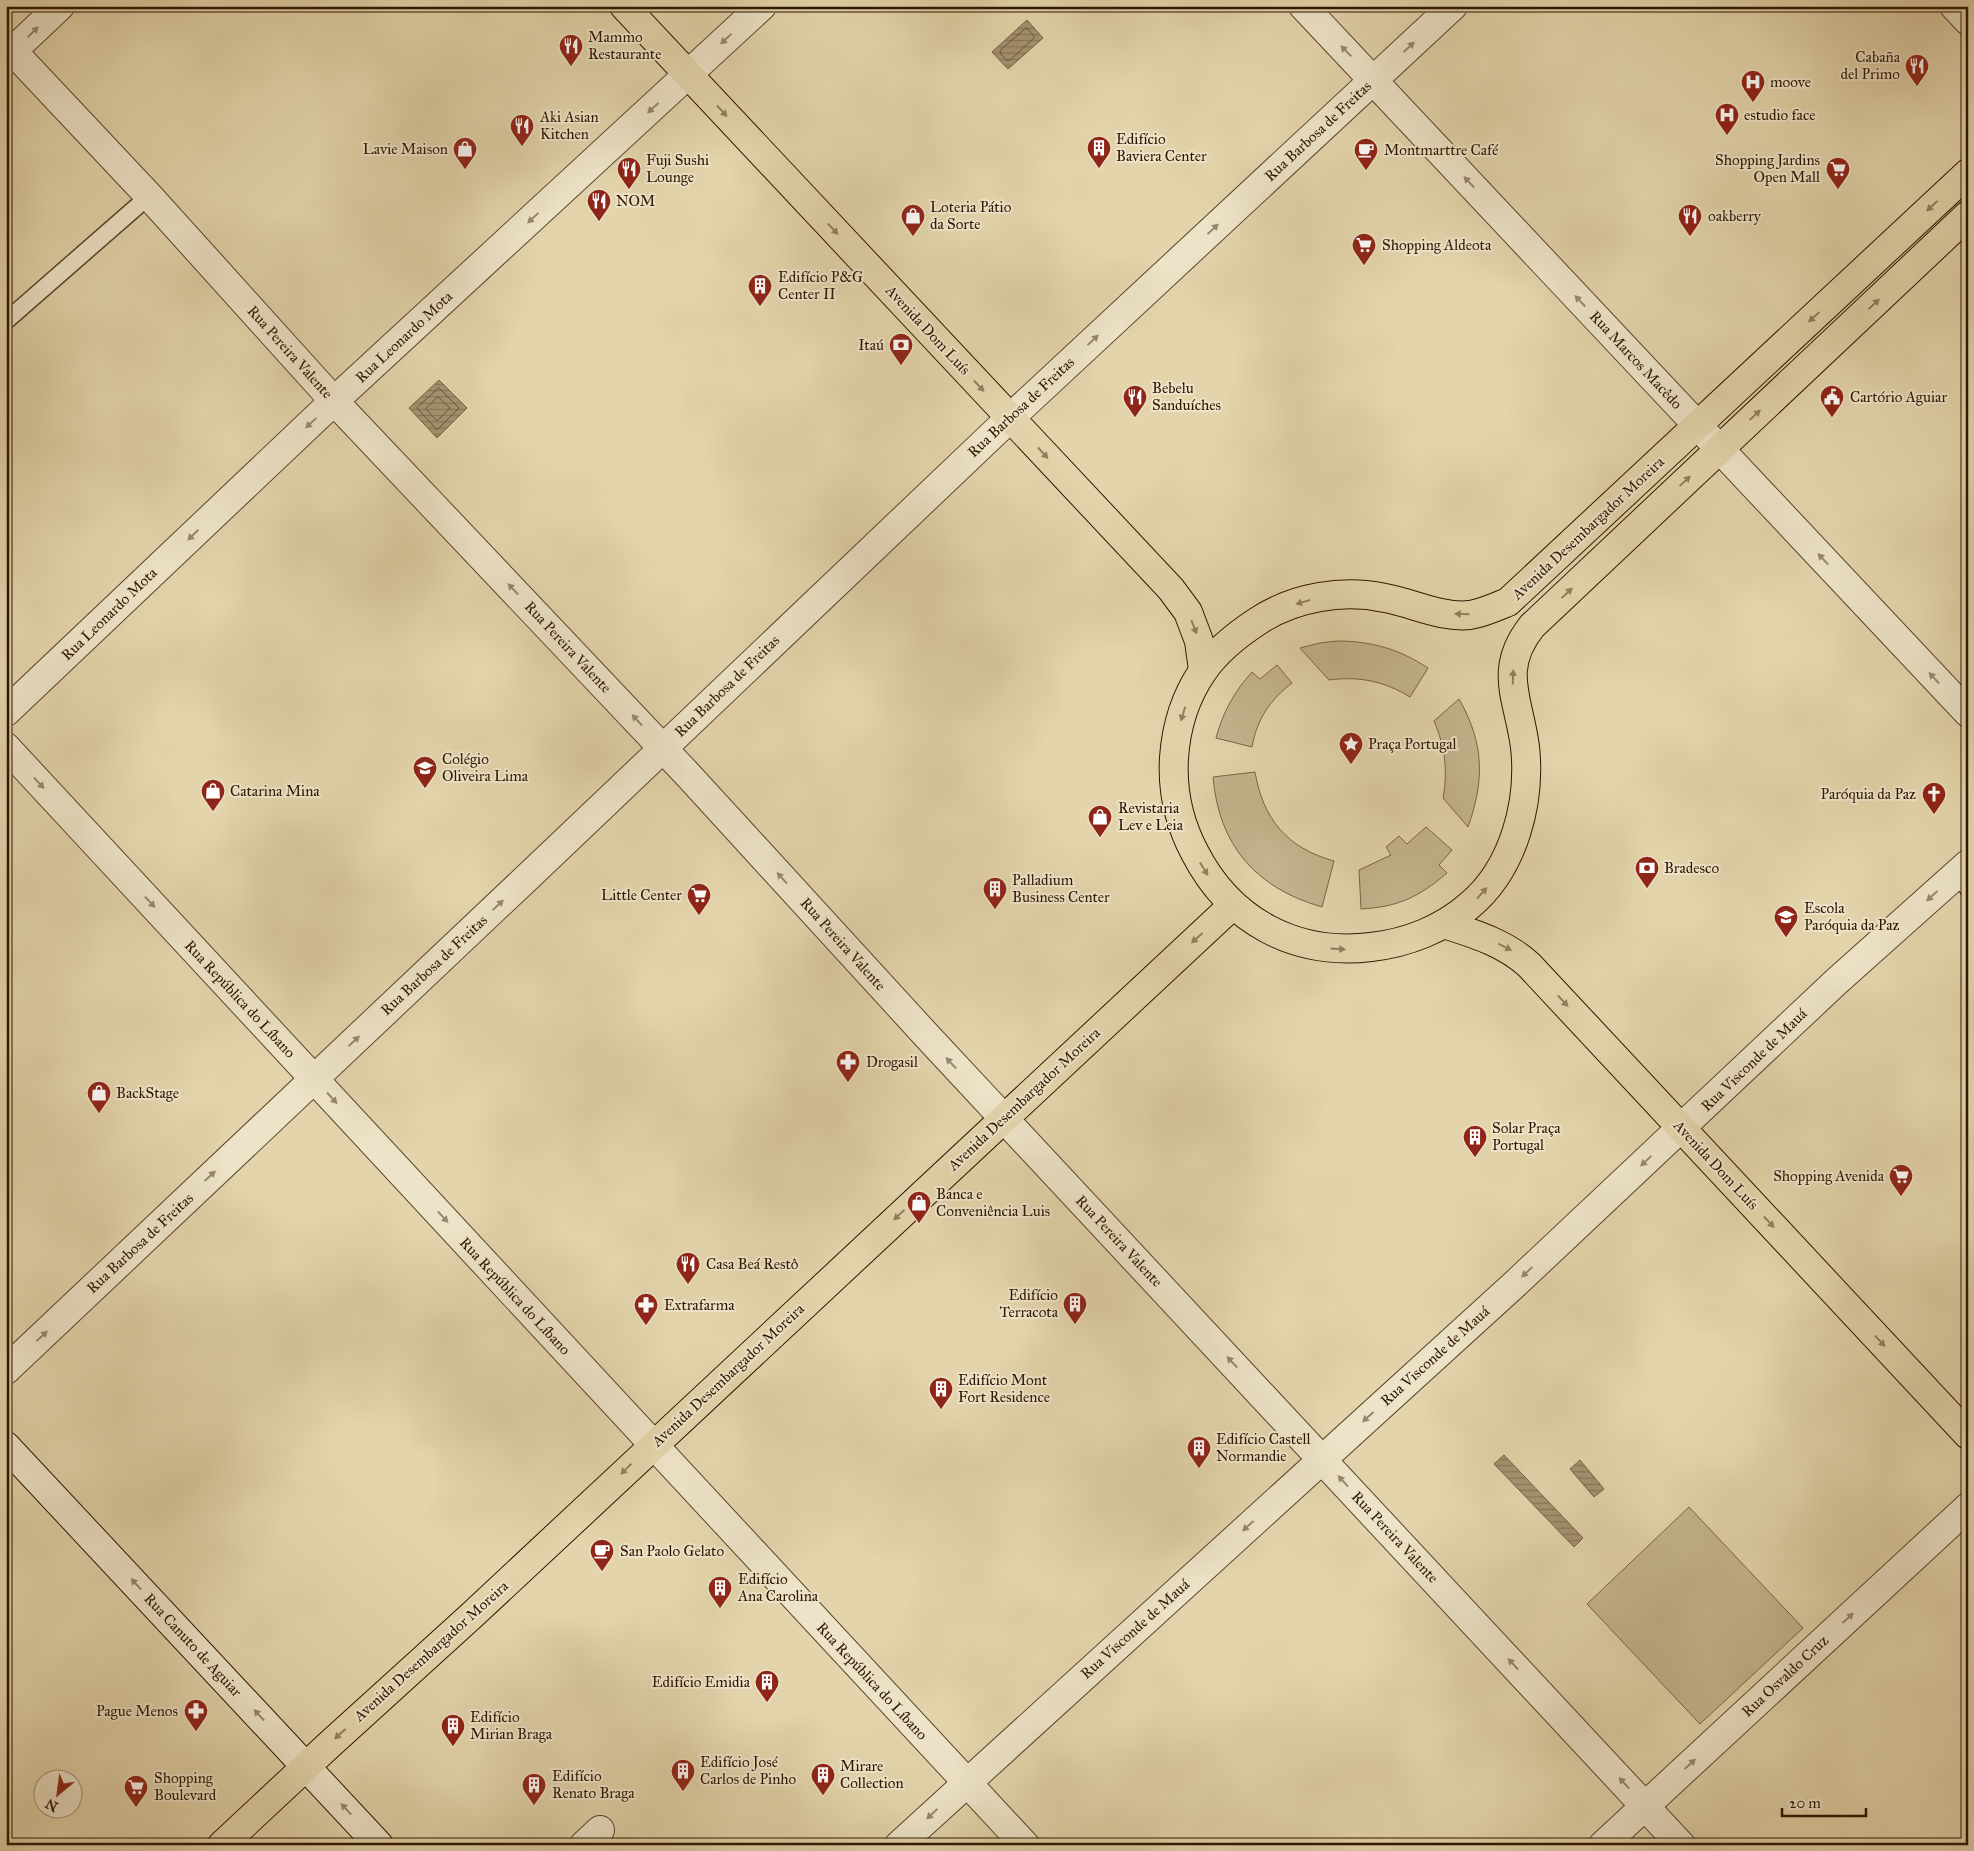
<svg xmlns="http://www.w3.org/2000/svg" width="1974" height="1851" viewBox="0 0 1974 1851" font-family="'IM FELL Great Primer',serif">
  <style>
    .grass { fill: #c4b48e; stroke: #786447 }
    .water { fill: url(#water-rules); stroke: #756144 }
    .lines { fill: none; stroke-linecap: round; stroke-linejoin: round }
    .shore { stroke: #695438; stroke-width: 1 }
    .lane-casing { stroke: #5a452b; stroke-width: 19 }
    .street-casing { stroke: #5a452b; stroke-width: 30 }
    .secondary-casing { stroke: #2d1500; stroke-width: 30 }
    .primary-casing { stroke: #2d1500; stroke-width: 30 }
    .lane { stroke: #ede3c8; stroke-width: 16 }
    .street { stroke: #ede3c8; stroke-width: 28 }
    .secondary { stroke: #ede3c8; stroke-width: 28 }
    .primary { stroke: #e3d4ab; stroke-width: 28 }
    .oneway { fill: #97866e }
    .oneway2 { fill: #917e5e }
    .labels { text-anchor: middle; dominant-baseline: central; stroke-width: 4; stroke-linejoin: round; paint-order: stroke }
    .poi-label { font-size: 15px; fill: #2d1500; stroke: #ede3c8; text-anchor: start }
    .street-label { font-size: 15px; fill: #2d1500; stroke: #ede3c8 }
  </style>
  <defs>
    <pattern id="water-rules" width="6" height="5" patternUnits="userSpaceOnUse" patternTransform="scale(1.25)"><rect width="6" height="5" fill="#a59371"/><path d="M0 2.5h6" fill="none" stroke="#87775a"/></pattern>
  </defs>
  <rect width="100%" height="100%" fill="#e3d4ab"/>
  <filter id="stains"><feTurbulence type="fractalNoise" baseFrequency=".004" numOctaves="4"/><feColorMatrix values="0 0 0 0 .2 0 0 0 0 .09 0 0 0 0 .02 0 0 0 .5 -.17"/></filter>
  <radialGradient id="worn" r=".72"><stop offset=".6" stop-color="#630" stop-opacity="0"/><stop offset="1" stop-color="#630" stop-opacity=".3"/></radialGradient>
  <g class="grass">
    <path d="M 1337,641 C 1371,641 1399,649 1428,668 L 1410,697 C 1384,681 1359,676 1329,680 L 1300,648 L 1320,643 Z"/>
    <path d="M 1277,665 L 1292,683 C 1270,700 1257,719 1252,747 L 1216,738 C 1223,712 1234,692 1252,672 L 1260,679 Z"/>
    <path d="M 1459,699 C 1484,743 1485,779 1468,827 L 1443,798 C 1448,770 1445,747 1434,721 Z"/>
    <path d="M 1255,772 C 1263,819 1287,848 1334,861 L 1322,907 C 1256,888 1219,846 1213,777 Z"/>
    <path d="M 1426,827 L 1452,850 L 1439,865 L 1447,873 C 1419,897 1398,907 1361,909 L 1359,870 L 1391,855 L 1386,847 L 1399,836 L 1407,844 Z"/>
    <path d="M 1689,1507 L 1803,1628 L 1700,1724 L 1587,1604 Z"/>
  </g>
  <g class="water">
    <path d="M 1027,20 L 1043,38 L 1008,69 L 992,52 Z"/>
    <path d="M 439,380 L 467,408 L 437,438 L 409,408 Z"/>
    <path d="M 1504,1455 L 1583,1538 L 1574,1547 L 1494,1464 Z"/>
    <path d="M 1580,1460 L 1604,1489 L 1594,1497 L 1570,1469 Z"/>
  </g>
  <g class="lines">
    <g class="shore">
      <path d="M 1025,29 L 1028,29 L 1034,36 L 1034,38 L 1010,60 L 1007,61 L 1001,54 L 1000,51 Z"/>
      <path d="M 439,388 L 459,408 L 437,430 L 417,408 Z"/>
      <path d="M 438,397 L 450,408 L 437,421 L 426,409 Z"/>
    </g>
    <defs>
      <g id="lane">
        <path d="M 6,321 L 149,196"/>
        <path d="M 1955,875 L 1968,888"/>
      </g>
      <g id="street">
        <path d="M 1303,6 L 1968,713"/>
        <path d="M 1954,6 L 1968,21"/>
        <path d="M 6,44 L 149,196 L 334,401 L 689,776 L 927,1036 L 1681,1845"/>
        <path d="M 6,57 L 60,6"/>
        <path d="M 6,712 L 334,401 L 762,6"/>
        <path d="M 6,747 L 1025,1845"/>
        <path d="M 6,1370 L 533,872 L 1010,418 L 1453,6"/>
        <path d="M 584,1845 L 600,1830"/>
        <path d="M 899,1845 L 1516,1283 L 1837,981 L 1968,864"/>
        <path d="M 1603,1845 L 1968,1507"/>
      </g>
      <path id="secondary" d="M 6,1446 L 379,1845"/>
      <g id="primary">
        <path d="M 624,6 L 1171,589 L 1188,612 L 1199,641 L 1203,670"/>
        <path d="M 1968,173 L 1508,602 C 1496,607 1483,613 1470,615 C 1441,618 1413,603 1385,598 C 1343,589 1294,597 1258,621 C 1238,634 1216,652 1203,671 C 1185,697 1176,728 1174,758 C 1172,792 1179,823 1195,853 C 1230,921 1295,956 1371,947 C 1407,943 1443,929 1470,905 C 1514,868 1531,802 1525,747 C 1519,699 1497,670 1532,626 L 1968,215"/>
        <path d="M 1444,924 C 1475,934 1505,943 1529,965 L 1968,1435"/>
        <path d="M 222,1845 L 329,1745 L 470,1617 L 1233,905"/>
      </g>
    </defs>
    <use href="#lane" class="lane-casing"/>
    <use href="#street" class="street-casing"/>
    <use href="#secondary" class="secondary-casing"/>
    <use href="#primary" class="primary-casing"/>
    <use href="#lane" class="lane"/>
    <use href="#street" class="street"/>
    <use href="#secondary" class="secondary"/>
    <use href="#primary" class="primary"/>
  </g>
  <defs><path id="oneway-solid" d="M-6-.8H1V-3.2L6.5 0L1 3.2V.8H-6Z" transform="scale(1.25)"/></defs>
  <g class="oneway">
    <use href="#oneway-solid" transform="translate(33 32) rotate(-44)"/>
    <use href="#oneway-solid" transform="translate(726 39) rotate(137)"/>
    <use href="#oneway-solid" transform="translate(1409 47) rotate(-43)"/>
    <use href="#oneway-solid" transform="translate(1346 51) rotate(-134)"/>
    <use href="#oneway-solid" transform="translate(653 108) rotate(138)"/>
    <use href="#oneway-solid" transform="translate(1469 182) rotate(-133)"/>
    <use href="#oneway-solid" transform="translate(533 218) rotate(137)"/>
    <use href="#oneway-solid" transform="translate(1213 229) rotate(-43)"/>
    <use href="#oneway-solid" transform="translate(1580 301) rotate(-133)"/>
    <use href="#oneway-solid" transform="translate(1093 340) rotate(-43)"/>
    <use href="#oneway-solid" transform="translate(311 423) rotate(137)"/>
    <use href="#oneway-solid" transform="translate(193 535) rotate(136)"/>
    <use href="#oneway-solid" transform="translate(1823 559) rotate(-133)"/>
    <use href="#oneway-solid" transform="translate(513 589) rotate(-133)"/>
    <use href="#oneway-solid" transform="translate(1934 678) rotate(-133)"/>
    <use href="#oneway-solid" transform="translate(637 720) rotate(-133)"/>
    <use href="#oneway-solid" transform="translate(39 783) rotate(47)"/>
    <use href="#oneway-solid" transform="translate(782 878) rotate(-132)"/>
    <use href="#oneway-solid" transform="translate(1932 896) rotate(138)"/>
    <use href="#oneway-solid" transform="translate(150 902) rotate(47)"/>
    <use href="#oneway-solid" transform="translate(498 905) rotate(-43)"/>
    <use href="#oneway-solid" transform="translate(354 1041) rotate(-43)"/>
    <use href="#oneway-solid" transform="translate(951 1063) rotate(-133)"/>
    <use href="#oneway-solid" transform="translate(332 1098) rotate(47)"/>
    <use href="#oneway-solid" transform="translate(1646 1161) rotate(137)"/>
    <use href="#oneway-solid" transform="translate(210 1176) rotate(-43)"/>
    <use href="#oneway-solid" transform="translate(443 1217) rotate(47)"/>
    <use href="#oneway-solid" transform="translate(1527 1272) rotate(137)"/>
    <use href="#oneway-solid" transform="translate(42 1336) rotate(-43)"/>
    <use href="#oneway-solid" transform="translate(1232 1362) rotate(-133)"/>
    <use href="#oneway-solid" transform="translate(1368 1417) rotate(138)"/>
    <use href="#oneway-solid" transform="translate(1343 1481) rotate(-132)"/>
    <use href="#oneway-solid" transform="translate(1248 1526) rotate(138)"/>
    <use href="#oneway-solid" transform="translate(136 1584) rotate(-133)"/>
    <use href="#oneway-solid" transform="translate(1848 1618) rotate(-43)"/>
    <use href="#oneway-solid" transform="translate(1513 1664) rotate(-133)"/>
    <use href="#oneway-solid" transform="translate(259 1715) rotate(-133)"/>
    <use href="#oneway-solid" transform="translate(1690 1764) rotate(-43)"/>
    <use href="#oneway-solid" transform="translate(1624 1783) rotate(-133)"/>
    <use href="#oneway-solid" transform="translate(346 1809) rotate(-133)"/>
    <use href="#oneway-solid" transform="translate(932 1814) rotate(137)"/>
  </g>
  <g class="oneway2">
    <use href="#oneway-solid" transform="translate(722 111) rotate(47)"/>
    <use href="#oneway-solid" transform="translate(1932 206) rotate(137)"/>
    <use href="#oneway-solid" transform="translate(833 229) rotate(47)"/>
    <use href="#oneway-solid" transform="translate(1874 304) rotate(-43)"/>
    <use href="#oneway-solid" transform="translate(1814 317) rotate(137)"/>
    <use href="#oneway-solid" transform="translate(979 386) rotate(47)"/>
    <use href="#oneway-solid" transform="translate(1755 415) rotate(-43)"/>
    <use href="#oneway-solid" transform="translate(1043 453) rotate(47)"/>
    <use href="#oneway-solid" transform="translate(1685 481) rotate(-43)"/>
    <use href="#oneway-solid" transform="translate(1567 593) rotate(-43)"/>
    <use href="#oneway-solid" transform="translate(1303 602) rotate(164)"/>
    <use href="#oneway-solid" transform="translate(1462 614) rotate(-178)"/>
    <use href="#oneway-solid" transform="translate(1194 627) rotate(69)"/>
    <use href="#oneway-solid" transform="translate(1513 677) rotate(-88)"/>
    <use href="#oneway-solid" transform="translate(1183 714) rotate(107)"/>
    <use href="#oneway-solid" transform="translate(1204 869) rotate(58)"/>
    <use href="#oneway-solid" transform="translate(1482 893) rotate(-48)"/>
    <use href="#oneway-solid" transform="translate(1197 938) rotate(138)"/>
    <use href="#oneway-solid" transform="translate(1505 947) rotate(27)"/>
    <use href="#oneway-solid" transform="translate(1338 949) rotate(3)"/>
    <use href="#oneway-solid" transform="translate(1563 1001) rotate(47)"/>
    <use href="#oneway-solid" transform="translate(899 1215) rotate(137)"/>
    <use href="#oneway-solid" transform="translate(1769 1222) rotate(47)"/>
    <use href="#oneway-solid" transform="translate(1880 1341) rotate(47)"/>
    <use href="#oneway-solid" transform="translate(626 1469) rotate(136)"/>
    <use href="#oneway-solid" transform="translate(340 1734) rotate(138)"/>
  </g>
  <defs>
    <symbol id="restaurant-pin" viewBox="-11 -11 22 30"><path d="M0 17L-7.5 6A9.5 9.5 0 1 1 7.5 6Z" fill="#8f2418" stroke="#ede3c8"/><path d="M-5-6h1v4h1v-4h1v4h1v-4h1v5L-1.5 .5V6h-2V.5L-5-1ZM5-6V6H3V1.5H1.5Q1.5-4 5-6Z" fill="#fff"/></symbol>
    <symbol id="hospital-pin" viewBox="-11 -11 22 30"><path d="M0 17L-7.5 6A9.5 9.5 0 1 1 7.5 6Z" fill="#8f2418" stroke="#ede3c8"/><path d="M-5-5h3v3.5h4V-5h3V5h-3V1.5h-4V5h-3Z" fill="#fff"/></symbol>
    <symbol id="building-pin" viewBox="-11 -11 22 30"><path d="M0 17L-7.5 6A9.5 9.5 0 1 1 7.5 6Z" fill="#8f2418" stroke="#ede3c8"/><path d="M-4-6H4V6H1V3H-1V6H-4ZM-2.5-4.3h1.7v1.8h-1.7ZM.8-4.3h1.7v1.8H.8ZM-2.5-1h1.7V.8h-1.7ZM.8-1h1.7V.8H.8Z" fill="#fff"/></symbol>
    <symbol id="shop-pin" viewBox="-11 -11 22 30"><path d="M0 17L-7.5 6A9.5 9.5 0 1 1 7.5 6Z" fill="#8f2418" stroke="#ede3c8"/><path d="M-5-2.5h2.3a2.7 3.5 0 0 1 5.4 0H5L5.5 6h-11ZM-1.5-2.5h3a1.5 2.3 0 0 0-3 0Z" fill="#fff"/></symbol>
    <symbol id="cafe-pin" viewBox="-11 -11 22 30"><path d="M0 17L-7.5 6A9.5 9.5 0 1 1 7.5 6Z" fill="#8f2418" stroke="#ede3c8"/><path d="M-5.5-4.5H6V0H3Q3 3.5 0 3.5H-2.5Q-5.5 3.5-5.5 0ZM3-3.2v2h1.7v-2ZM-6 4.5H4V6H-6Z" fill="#fff"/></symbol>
    <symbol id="supermarket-pin" viewBox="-11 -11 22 30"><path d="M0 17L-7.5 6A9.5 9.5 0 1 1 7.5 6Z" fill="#8f2418" stroke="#ede3c8"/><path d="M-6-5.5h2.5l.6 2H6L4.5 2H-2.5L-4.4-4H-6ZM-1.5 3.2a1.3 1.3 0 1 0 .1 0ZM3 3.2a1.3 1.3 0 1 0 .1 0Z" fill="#fff"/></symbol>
    <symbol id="bank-pin" viewBox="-11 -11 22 30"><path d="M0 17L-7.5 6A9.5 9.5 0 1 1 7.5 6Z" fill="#8f2418" stroke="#ede3c8"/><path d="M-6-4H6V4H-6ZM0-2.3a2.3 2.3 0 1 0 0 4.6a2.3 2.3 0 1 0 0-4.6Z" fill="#fff"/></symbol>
    <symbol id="civic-pin" viewBox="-11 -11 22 30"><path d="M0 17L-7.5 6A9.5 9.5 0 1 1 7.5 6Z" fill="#8f2418" stroke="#ede3c8"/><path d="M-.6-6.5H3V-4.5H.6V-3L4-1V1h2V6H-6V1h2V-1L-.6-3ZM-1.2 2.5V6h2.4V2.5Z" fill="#fff"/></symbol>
    <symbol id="sight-pin" viewBox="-11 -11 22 30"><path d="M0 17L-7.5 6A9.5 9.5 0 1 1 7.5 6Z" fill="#8f2418" stroke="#ede3c8"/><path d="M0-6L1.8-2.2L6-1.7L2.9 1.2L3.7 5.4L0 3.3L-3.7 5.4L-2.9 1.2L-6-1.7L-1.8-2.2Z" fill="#fff"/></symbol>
    <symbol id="school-pin" viewBox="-11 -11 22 30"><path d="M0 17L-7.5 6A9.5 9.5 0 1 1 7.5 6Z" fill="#8f2418" stroke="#ede3c8"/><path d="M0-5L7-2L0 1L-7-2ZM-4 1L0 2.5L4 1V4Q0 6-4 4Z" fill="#fff"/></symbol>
    <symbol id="church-pin" viewBox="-11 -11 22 30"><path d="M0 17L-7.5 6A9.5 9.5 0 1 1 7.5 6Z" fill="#8f2418" stroke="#ede3c8"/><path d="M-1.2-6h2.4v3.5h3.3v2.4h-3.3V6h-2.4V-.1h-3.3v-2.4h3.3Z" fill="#fff"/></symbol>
    <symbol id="pharmacy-pin" viewBox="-11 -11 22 30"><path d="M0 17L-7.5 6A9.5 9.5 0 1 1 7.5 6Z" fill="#8f2418" stroke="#ede3c8"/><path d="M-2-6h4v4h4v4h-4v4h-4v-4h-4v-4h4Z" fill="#fff"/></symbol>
  </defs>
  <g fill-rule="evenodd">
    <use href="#restaurant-pin" x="557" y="32" width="28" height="38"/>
    <use href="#restaurant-pin" x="1903" y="52" width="28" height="38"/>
    <use href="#hospital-pin" x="1739" y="68" width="28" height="38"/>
    <use href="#hospital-pin" x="1713" y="101" width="28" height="38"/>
    <use href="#restaurant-pin" x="508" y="112" width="28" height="38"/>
    <use href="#building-pin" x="1085" y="134" width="28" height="38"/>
    <use href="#shop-pin" x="451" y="135" width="28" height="38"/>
    <use href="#cafe-pin" x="1352" y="136" width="28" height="38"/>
    <use href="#restaurant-pin" x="615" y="155" width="28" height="38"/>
    <use href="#supermarket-pin" x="1824" y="155" width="28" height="38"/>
    <use href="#restaurant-pin" x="585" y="187" width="28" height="38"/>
    <use href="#shop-pin" x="899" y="202" width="28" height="38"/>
    <use href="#restaurant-pin" x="1676" y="202" width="28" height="38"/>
    <use href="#supermarket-pin" x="1350" y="231" width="28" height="38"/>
    <use href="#building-pin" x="746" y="272" width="28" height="38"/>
    <use href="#bank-pin" x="887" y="331" width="28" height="38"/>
    <use href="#restaurant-pin" x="1121" y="383" width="28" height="38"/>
    <use href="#civic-pin" x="1818" y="383" width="28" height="38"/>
    <use href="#sight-pin" x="1337" y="730" width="28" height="38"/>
    <use href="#school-pin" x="411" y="754" width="28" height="38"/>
    <use href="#shop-pin" x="199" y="777" width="28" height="38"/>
    <use href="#church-pin" x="1920" y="780" width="28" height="38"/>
    <use href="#shop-pin" x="1086" y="803" width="28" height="38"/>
    <use href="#bank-pin" x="1633" y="854" width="28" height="38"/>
    <use href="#building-pin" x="981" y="875" width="28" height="38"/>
    <use href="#supermarket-pin" x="685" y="881" width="28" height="38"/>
    <use href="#school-pin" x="1772" y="903" width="28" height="38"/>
    <use href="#pharmacy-pin" x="834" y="1048" width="28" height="38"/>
    <use href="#shop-pin" x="85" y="1079" width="28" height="38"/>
    <use href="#building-pin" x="1461" y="1123" width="28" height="38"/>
    <use href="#supermarket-pin" x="1887" y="1162" width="28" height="38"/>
    <use href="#shop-pin" x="905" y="1189" width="28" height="38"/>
    <use href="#restaurant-pin" x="674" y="1250" width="28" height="38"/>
    <use href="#building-pin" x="1061" y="1290" width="28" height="38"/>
    <use href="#pharmacy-pin" x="632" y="1291" width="28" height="38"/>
    <use href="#building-pin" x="927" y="1375" width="28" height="38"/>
    <use href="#building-pin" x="1185" y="1434" width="28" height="38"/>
    <use href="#cafe-pin" x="588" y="1537" width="28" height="38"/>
    <use href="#building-pin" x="706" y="1574" width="28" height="38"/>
    <use href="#building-pin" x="753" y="1668" width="28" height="38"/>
    <use href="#pharmacy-pin" x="182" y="1697" width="28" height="38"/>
    <use href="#building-pin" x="439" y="1712" width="28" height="38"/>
    <use href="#building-pin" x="669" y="1757" width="28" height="38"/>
    <use href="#building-pin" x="809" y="1761" width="28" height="38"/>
    <use href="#building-pin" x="520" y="1771" width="28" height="38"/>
    <use href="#supermarket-pin" x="122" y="1773" width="28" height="38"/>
  </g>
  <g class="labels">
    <g class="poi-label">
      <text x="588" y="37">Mammo<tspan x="588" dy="17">Restaurante</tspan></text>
      <text x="1900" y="57" text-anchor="end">Cabaña<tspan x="1900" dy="17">del Primo</tspan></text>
      <text x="1770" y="82">moove</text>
      <text x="1744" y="115">estudio face</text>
      <text x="540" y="117">Aki Asian<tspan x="540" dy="17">Kitchen</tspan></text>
      <text x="1116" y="139">Edifício<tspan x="1116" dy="17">Baviera Center</tspan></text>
      <text x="448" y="149" text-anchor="end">Lavie Maison</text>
      <text x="1384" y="150">Montmarttre Café</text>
      <text x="646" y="160">Fuji Sushi<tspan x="646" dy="17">Lounge</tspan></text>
      <text x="1820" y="160" text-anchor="end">Shopping Jardins<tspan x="1820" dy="17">Open Mall</tspan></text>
      <text x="616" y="201">NOM</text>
      <text x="930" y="207">Loteria Pátio<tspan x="930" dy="17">da Sorte</tspan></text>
      <text x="1708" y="216">oakberry</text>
      <text x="1382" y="245">Shopping Aldeota</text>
      <text x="778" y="277">Edifício P&amp;G<tspan x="778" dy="17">Center II</tspan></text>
      <text x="884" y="345" text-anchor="end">Itaú</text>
      <text x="1152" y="388">Bebelu<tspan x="1152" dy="17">Sanduíches</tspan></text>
      <text x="1850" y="397">Cartório Aguiar</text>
      <text x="1368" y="744">Praça Portugal</text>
      <text x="442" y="759">Colégio<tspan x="442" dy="17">Oliveira Lima</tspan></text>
      <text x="230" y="791">Catarina Mina</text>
      <text x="1916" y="794" text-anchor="end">Paróquia da Paz</text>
      <text x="1118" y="808">Revistaria<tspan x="1118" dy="17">Lev e Leia</tspan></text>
      <text x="1664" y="868">Bradesco</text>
      <text x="1012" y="880">Palladium<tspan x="1012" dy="17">Business Center</tspan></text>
      <text x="682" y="895" text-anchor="end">Little Center</text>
      <text x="1804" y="908">Escola<tspan x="1804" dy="17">Paróquia da Paz</tspan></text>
      <text x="866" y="1062">Drogasil</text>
      <text x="116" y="1093">BackStage</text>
      <text x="1492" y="1128">Solar Praça<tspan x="1492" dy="17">Portugal</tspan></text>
      <text x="1884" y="1176" text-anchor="end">Shopping Avenida</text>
      <text x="936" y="1194">Banca e<tspan x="936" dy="17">Conveniência Luis</tspan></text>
      <text x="706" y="1264">Casa Beá Restô</text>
      <text x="1058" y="1295" text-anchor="end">Edifício<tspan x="1058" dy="17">Terracota</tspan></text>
      <text x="664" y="1305">Extrafarma</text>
      <text x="958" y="1380">Edifício Mont<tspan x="958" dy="17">Fort Residence</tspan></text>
      <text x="1216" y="1439">Edifício Castell<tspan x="1216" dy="17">Normandie</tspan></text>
      <text x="620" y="1551">San Paolo Gelato</text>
      <text x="738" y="1579">Edifício<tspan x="738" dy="17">Ana Carolina</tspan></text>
      <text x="750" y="1682" text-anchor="end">Edifício Emidia</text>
      <text x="178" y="1711" text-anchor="end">Pague Menos</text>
      <text x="470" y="1717">Edifício<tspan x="470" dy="17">Mirian Braga</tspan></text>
      <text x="700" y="1762">Edifício José<tspan x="700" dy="17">Carlos de Pinho</tspan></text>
      <text x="840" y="1766">Mirare<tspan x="840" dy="17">Collection</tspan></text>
      <text x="552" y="1776">Edifício<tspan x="552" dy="17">Renato Braga</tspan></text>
      <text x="154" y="1778">Shopping<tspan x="154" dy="17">Boulevard</tspan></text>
    </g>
    <g class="street-label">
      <text transform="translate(1318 131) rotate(-43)">Rua Barbosa de Freitas</text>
      <text transform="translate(928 330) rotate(47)">Avenida Dom Luís</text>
      <text transform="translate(404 337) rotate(-43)">Rua Leonardo Mota</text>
      <text transform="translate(290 352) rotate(48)">Rua Pereira Valente</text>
      <text transform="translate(1636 360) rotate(47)">Rua Marcos Macêdo</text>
      <text transform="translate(1021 407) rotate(-43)">Rua Barbosa de Freitas</text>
      <text transform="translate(1588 528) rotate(-43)">Avenida Desembargador Moreira</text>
      <text transform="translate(109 614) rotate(-44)">Rua Leonardo Mota</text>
      <text transform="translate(568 647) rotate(47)">Rua Pereira Valente</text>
      <text transform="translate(727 686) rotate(-44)">Rua Barbosa de Freitas</text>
      <text transform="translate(843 944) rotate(48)">Rua Pereira Valente</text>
      <text transform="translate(434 965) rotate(-43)">Rua Barbosa de Freitas</text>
      <text transform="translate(240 999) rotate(47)">Rua República do Líbano</text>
      <text transform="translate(1754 1060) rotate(-44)">Rua Visconde de Mauá</text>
      <text transform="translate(1024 1099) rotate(-43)">Avenida Desembargador Moreira</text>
      <text transform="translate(1716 1165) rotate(47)">Avenida Dom Luís</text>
      <text transform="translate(1119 1241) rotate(47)">Rua Pereira Valente</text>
      <text transform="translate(140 1243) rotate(-43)">Rua Barbosa de Freitas</text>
      <text transform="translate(515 1296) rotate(47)">Rua República do Líbano</text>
      <text transform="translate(1435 1356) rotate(-42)">Rua Visconde de Mauá</text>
      <text transform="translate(728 1375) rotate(-43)">Avenida Desembargador Moreira</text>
      <text transform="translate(1395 1537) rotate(47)">Rua Pereira Valente</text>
      <text transform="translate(1135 1629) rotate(-42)">Rua Visconde de Mauá</text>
      <text transform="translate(193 1645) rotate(47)">Rua Canuto de Aguiar</text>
      <text transform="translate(431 1651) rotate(-42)">Avenida Desembargador Moreira</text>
      <text transform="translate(1785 1676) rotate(-43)">Rua Osvaldo Cruz</text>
      <text transform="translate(872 1681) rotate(47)">Rua República do Líbano</text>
    </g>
  </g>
  <rect width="1974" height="1851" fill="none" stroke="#e3d4ab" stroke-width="25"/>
  <rect x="8" y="8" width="1959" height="1836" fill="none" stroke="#2d1500" stroke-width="2.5"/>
  <rect x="12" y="12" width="1949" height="1826" fill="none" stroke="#2d1500"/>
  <g transform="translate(58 1794) rotate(209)"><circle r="24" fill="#ede3c8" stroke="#a09178"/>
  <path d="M0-4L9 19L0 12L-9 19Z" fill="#8f2418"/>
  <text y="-8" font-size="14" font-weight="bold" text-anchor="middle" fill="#2d1500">N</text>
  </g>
  <path d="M1782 1808v8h84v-8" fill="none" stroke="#2d1500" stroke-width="2.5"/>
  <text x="1789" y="1808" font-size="15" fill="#2d1500" stroke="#ede3c8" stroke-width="4" paint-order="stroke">20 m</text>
  <rect width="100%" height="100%" filter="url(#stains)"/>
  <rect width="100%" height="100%" fill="url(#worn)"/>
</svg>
